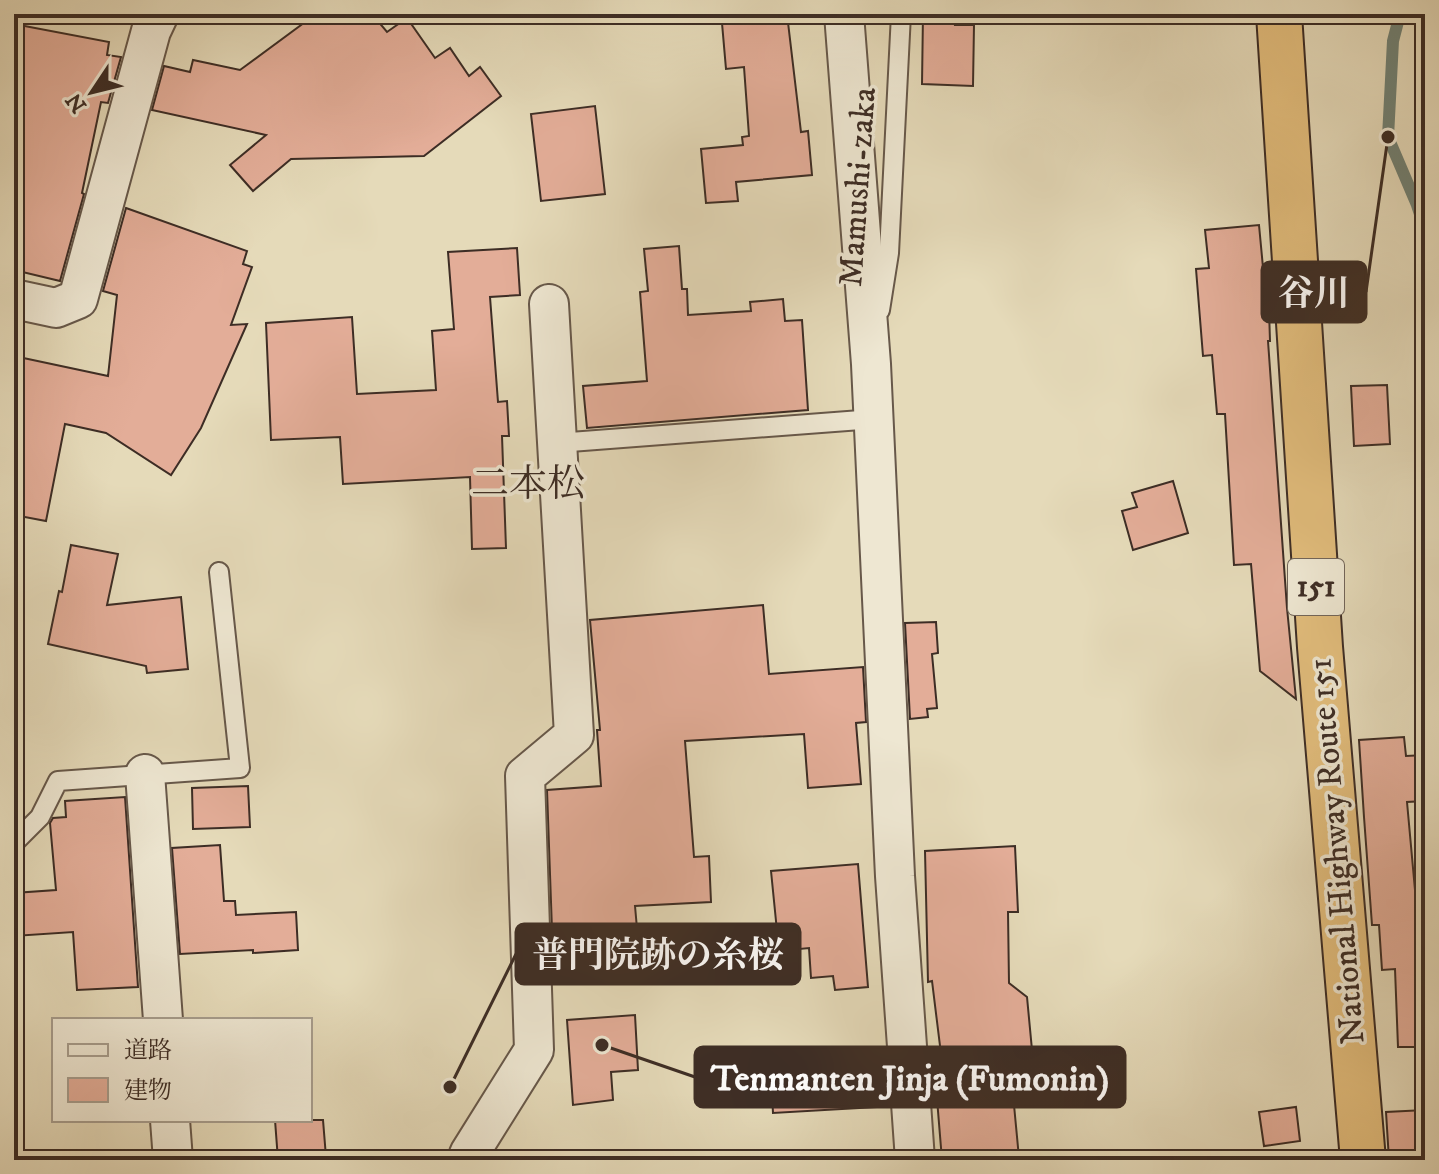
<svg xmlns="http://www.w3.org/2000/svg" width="1439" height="1174" viewBox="0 0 1439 1174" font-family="'IM FELL DW Pica','Noto Serif JP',serif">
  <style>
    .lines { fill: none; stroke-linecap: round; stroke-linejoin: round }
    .stream { stroke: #728275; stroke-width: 12 }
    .building { fill: #e3ad98; stroke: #3d2d25; stroke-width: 2 }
    .lane-casing { stroke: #67584a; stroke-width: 22 }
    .street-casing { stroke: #67584a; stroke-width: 42 }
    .highway-casing { stroke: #3d2d25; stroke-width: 48 }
    .lane { stroke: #eee7d2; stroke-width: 18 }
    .street { stroke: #eee7d2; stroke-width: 38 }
    .highway { stroke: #e2bd7c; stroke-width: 44 }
    .labels { text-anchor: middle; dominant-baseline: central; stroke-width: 7; stroke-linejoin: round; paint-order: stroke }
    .shield { fill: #eee7d2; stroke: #726559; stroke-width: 2 }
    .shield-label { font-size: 32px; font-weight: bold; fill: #3d2d25 }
    .street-label { font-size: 34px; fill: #3d2d25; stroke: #eee7d2 }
    .quarter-label { font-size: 38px; fill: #3d2d25; stroke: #eee7d2 }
    .leader { fill: none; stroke: #3d2d25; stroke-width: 3 }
    .callout-dot { fill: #3d2d25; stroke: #eee7d2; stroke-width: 3 }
    .callout { fill: #3d2d25; stroke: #3d2d25; stroke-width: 3 }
    .callout-label { font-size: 36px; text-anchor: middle; font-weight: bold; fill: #fff }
  </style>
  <rect width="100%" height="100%" fill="#e5dab9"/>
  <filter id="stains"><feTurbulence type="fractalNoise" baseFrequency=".0025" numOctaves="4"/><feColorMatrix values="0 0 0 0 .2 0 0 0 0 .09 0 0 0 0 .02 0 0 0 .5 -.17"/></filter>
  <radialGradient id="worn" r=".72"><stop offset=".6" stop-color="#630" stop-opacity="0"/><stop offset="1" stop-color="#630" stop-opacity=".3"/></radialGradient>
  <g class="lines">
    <path class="stream" d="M 1400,14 L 1393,41 L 1388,137 L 1417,205 L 1425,229"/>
  </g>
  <g class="building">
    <path d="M 316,14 L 372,14 L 387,32 L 407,18 L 435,58 L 450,48 L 469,76 L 480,67 L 501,96 L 424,156 L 291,159 L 253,191 L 230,165 L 266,135 L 152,110 L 164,66 L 190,72 L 193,60 L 240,70 Z"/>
    <path d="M 733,14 L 787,14 L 801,132 L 808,131 L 812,175 L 736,182 L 738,201 L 706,203 L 701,149 L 743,145 L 742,137 L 749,136 L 744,67 L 726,69 L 722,23 L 733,21 Z"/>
    <path d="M 923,14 L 956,14 L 955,25 L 974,25 L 973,86 L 922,84 Z"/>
    <path d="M 14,24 L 109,42 L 107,55 L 121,57 L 108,103 L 101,102 L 82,193 L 84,194 L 60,281 L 14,270 Z"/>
    <path d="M 595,106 L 605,194 L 541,201 L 531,114 Z"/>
    <path d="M 126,208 L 247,251 L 243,264 L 252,267 L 231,325 L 247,324 L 201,428 L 171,475 L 106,433 L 65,424 L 46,521 L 14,515 L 14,356 L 108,376 L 117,295 L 103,291 Z"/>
    <path d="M 1259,225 L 1267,310 L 1269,310 L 1270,341 L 1268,341 L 1287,608 L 1296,699 L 1260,671 L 1251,564 L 1234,565 L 1225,414 L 1217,414 L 1212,355 L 1203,356 L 1196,269 L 1209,268 L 1205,230 Z"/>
    <path d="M 679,246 L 682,289 L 687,289 L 688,315 L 751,311 L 750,302 L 783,299 L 785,321 L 802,320 L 808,410 L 587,428 L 583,386 L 647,381 L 640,292 L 648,291 L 644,249 Z"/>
    <path d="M 517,248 L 520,295 L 490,297 L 498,402 L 507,401 L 509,436 L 502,436 L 506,548 L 472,549 L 470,477 L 343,484 L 340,437 L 271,440 L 266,323 L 352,317 L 357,394 L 436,390 L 432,331 L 454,329 L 448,252 Z"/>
    <path d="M 1387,385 L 1390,444 L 1354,446 L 1351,386 Z"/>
    <path d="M 1173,481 L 1188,533 L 1133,550 L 1122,511 L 1137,507 L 1132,493 Z"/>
    <path d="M 71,545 L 118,554 L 107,605 L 181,597 L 188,669 L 147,673 L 146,666 L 48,644 L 59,591 L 62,592 Z"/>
    <path d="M 763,605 L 769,674 L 863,667 L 866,722 L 856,723 L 861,784 L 808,788 L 804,734 L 685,741 L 694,857 L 709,856 L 711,902 L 635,906 L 639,951 L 553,958 L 547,790 L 601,786 L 597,730 L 600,730 L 590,620 Z"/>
    <path d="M 936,622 L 938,653 L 932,654 L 937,708 L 927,709 L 928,717 L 910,719 L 905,623 Z"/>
    <path d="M 1404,737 L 1406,756 L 1425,755 L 1425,801 L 1407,802 L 1415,890 L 1425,898 L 1425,1047 L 1398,1047 L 1395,969 L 1382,970 L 1379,925 L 1372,925 L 1364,817 L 1359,740 Z"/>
    <path d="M 248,786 L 250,827 L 193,829 L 192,788 Z"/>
    <path d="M 125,797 L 138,987 L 77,990 L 73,932 L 14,936 L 14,893 L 56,890 L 50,823 L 53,818 L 66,817 L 65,801 Z"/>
    <path d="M 220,845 L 224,901 L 235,901 L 236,915 L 296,912 L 298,950 L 253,953 L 253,950 L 180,954 L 172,848 Z"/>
    <path d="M 1015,846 L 1018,912 L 1008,912 L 1009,983 L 1027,997 L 1037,1103 L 1014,1105 L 1019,1158 L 942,1160 L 934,1062 L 942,1062 L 932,981 L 928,982 L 925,851 Z"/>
    <path d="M 858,864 L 868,987 L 835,990 L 833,976 L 811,978 L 809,948 L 779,951 L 771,871 Z"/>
    <path d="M 635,1015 L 638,1070 L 611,1072 L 613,1100 L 573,1105 L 567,1020 Z"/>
    <path d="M 872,1050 L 876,1107 L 773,1113 L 770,1056 Z"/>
    <path d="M 1296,1107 L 1300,1141 L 1264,1146 L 1259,1112 Z"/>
    <path d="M 1425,1110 L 1425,1160 L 1389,1160 L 1386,1112 Z"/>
    <path d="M 275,1120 L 323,1120 L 326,1157 L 278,1160 Z"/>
  </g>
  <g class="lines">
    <defs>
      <g id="lane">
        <path d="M 880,310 L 889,253 L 901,14"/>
        <path d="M 557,443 L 874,419"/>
        <path d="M 14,843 L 40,817 L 58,781 L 240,768 L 219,572"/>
      </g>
      <g id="street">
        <path d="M 844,14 L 871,364 L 895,876 L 915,1160"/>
        <path d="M 14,299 L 56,308 L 78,299 L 151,31 L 159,14"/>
        <path d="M 145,774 L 163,1020"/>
        <path d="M 170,1120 L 173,1160"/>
        <path d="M 469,1160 L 469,1154 L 534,1050 L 525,776 L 574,735 L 549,304"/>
      </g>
      <path id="highway" d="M 1279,14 L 1320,647 L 1363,1160"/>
    </defs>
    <use href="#lane" class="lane-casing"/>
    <use href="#street" class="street-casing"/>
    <use href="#highway" class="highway-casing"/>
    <use href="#lane" class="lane"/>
    <use href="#street" class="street"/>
    <use href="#highway" class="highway"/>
  </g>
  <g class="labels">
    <rect class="shield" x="1288" y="559" width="56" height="56" rx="6"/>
    <g class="shield-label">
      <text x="1316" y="587">151</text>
    </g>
    <g class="street-label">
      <text transform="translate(858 187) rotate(-86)">Mamushi-zaka</text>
      <text transform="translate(1337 851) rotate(-95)">National Highway Route 151</text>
    </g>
    <g class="quarter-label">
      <text x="528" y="485">二本松</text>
    </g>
  </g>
  <path class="leader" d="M1388 137L1366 292M450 1087L516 954M602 1045L695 1077"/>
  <g class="callout-dot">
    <circle cx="1388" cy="137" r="8"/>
    <circle cx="450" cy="1087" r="8"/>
    <circle cx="602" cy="1045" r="8"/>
  </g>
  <g class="callout">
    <rect x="1262" y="262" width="104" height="60" rx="8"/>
    <rect x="516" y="924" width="284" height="60" rx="8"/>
    <rect x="695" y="1047" width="430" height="60" rx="8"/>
  </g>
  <g class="callout-label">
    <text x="1314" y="305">谷川</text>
    <text x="658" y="967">普門院跡の糸桜</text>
    <text x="910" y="1090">Tenmanten Jinja (Fumonin)</text>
  </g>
  <rect width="1439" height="1174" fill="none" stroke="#e5dab9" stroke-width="48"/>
  <rect x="16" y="16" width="1407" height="1142" fill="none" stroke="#3d2d25" stroke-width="4"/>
  <rect x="24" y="24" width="1391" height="1126" fill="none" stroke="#3d2d25" stroke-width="2"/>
  <rect x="52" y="1018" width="260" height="104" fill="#eee7d2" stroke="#a79d8d" stroke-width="2"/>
  <rect x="68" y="1044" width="40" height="12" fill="#eee7d2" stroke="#a79d8d" stroke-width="2"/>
  <text x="124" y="1058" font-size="24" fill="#3d2d25">道路</text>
  <rect x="68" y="1078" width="40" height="24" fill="#e3ad98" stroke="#a79d8d" stroke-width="2"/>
  <text x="124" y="1098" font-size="24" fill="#3d2d25">建物</text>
  <g transform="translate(92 92) rotate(235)" stroke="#eee7d2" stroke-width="6" paint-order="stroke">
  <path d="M0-6L14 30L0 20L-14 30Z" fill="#3d2d25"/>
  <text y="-12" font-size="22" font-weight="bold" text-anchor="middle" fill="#3d2d25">N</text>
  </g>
  <rect width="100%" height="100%" filter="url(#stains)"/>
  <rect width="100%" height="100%" fill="url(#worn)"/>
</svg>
